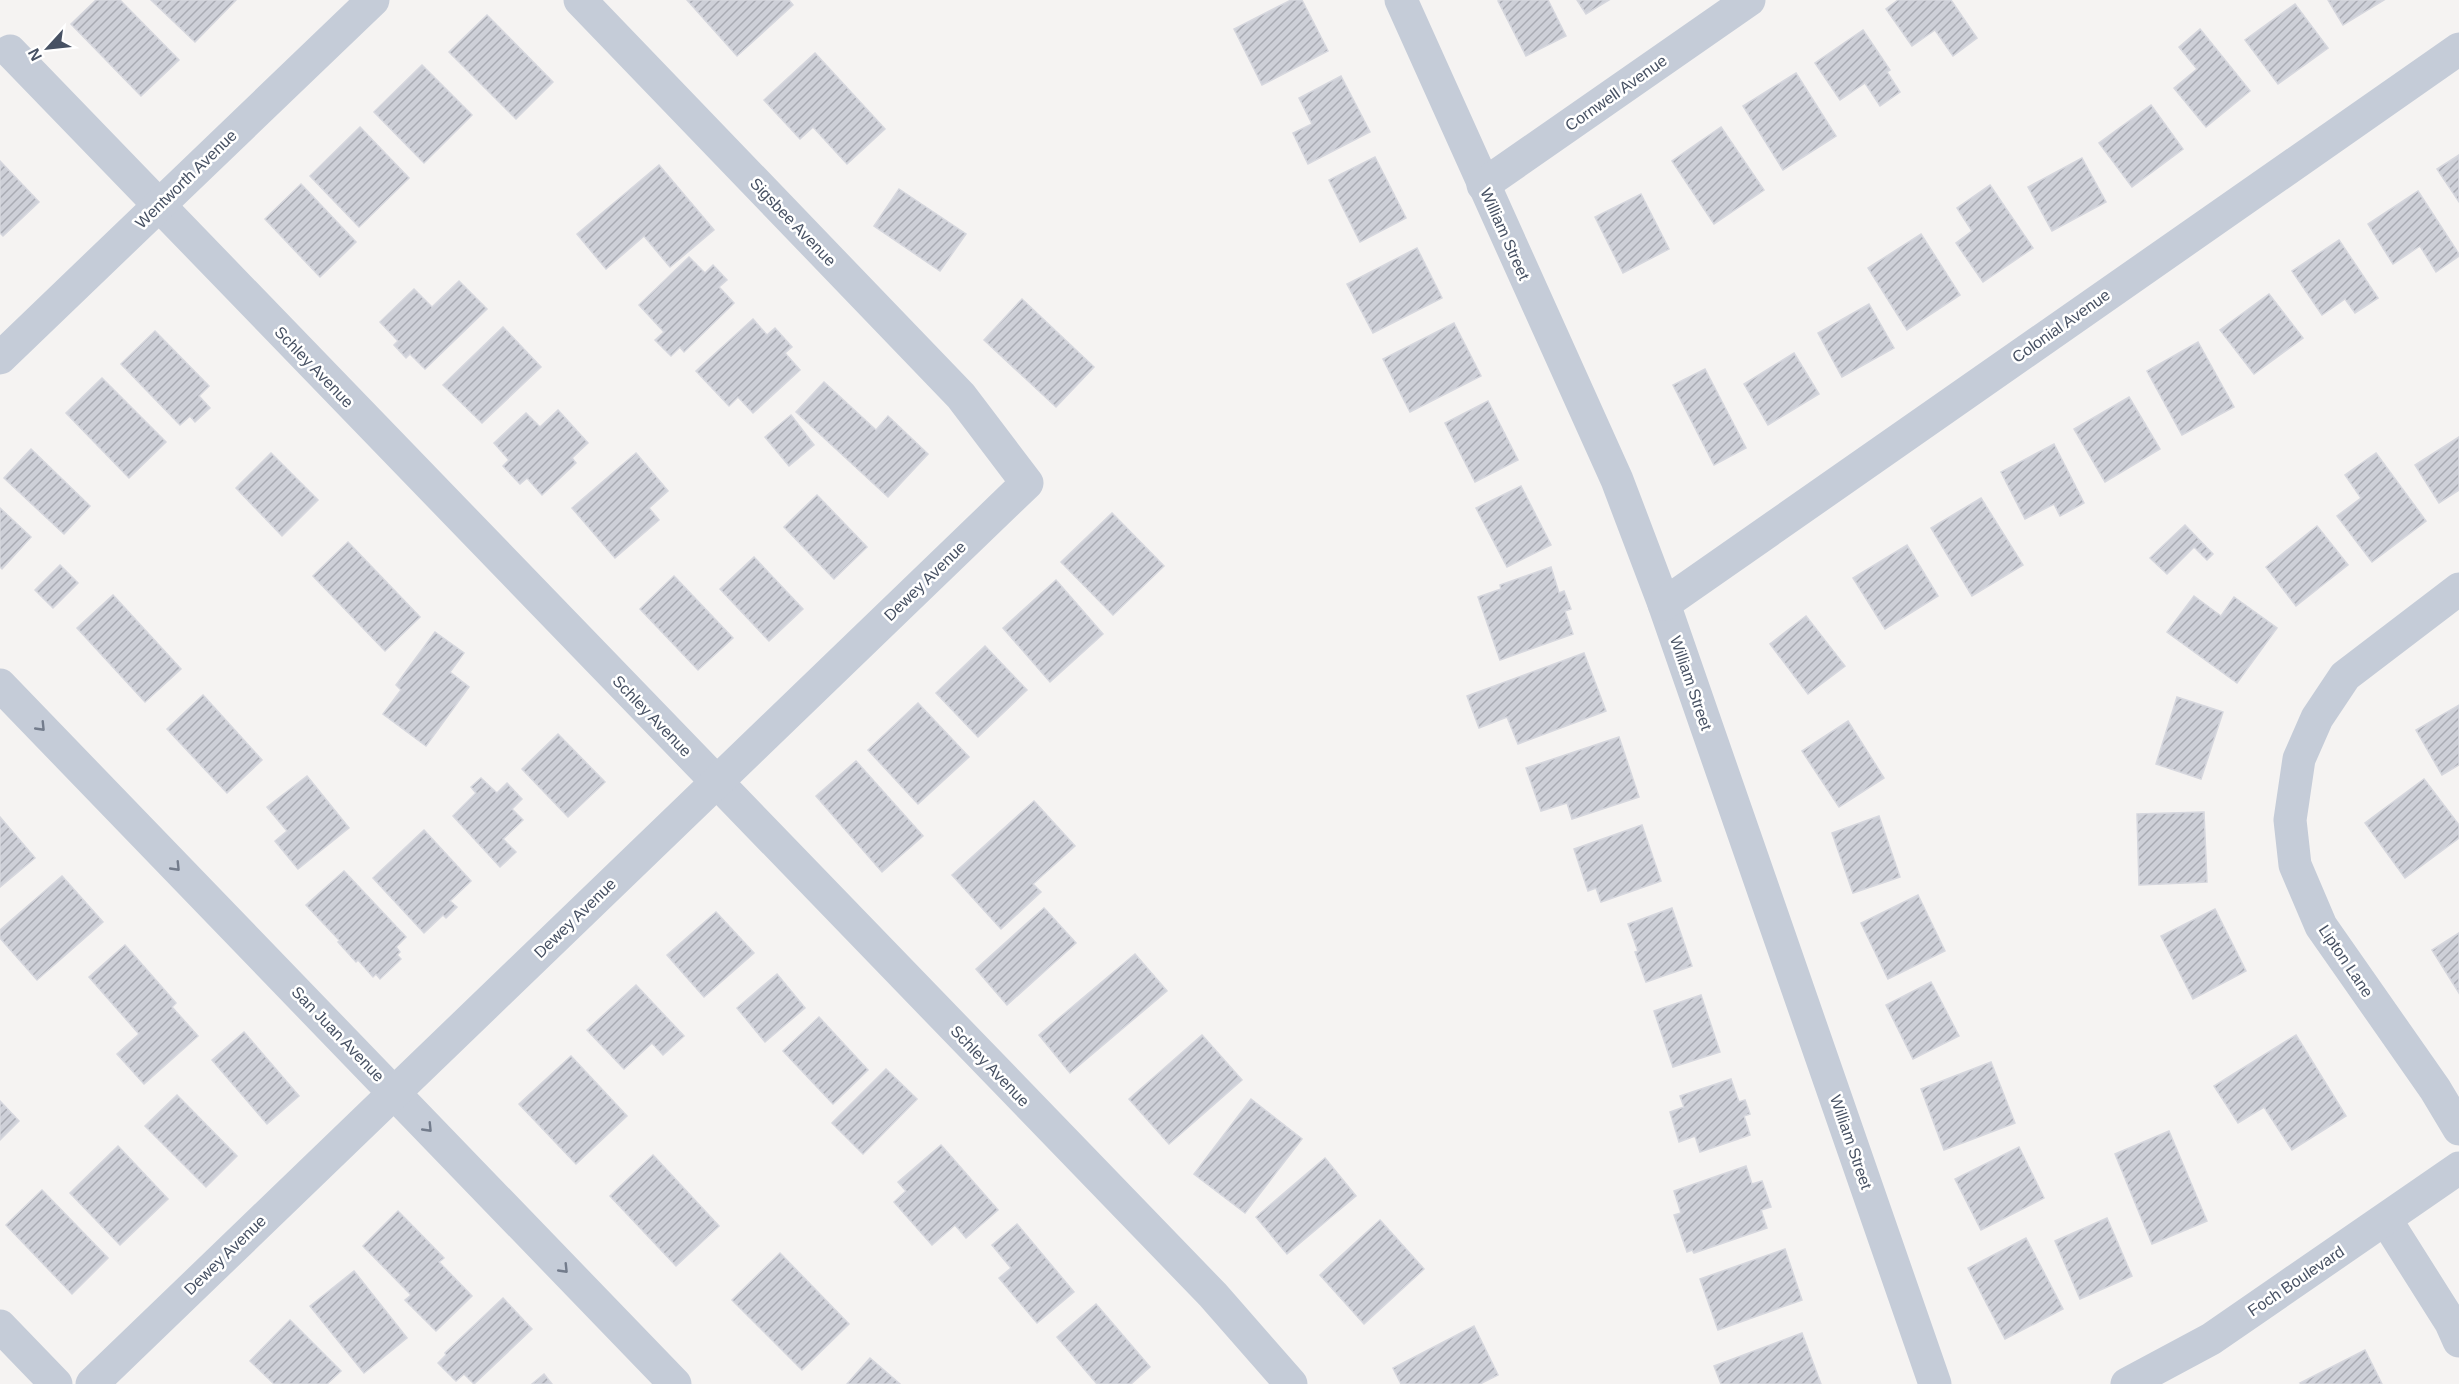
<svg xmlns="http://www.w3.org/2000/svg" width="2459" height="1384" viewBox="0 0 2459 1384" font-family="Helvetica,sans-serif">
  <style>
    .building { fill: url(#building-hatch); stroke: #d6d7de; stroke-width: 1.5 }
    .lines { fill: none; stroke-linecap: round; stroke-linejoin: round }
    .street { stroke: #c5ccd8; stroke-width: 33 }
    .oneway { stroke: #737c8c }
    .labels { text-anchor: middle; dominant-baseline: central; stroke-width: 5; stroke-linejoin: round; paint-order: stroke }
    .street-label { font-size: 16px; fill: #475163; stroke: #fff }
  </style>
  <defs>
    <pattern id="building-hatch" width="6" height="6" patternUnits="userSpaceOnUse" patternTransform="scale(1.5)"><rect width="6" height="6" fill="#ced0d8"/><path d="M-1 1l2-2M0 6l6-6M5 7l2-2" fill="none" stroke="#a9abb3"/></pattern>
  </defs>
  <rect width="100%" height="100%" fill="#f5f3f2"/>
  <g class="building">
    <path d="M 96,0 L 120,0 L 179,60 L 141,96 L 71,24 Z"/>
    <path d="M 151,0 L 236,0 L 195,42 Z"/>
    <path d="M 687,0 L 789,0 L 793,5 L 737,56 Z"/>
    <path d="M 1291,0 L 1302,0 L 1328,51 L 1262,85 L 1234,29 Z"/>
    <path d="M 1501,0 L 1548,0 L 1566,36 L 1526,56 L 1498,1 Z"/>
    <path d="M 1577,0 L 1609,0 L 1586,14 Z"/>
    <path d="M 1898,0 L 1951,0 L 1977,38 L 1953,56 L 1935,30 L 1912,46 L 1886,9 Z"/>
    <path d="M 2328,0 L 2384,0 L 2343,25 Z"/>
    <path d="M 2295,4 L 2328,48 L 2278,84 L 2245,40 Z"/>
    <path d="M 487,15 L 553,82 L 516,119 L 449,52 Z"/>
    <path d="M 2200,29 L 2250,91 L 2206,127 L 2174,88 L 2197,69 L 2179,47 Z"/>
    <path d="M 1863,30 L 1890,70 L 1887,72 L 1900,92 L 1880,106 L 1865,83 L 1840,100 L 1815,63 Z"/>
    <path d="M 815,53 L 885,129 L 847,164 L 813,127 L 800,139 L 764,100 Z"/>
    <path d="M 422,65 L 472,115 L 424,163 L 374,112 Z"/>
    <path d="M 1796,73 L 1836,136 L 1783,170 L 1743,106 Z"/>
    <path d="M 1341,76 L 1370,132 L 1308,164 L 1293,133 L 1312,124 L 1299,98 Z"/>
    <path d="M 2151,105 L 2183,149 L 2132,187 L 2099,143 Z"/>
    <path d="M 360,127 L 409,178 L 359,227 L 310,176 Z"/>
    <path d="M 1721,127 L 1764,190 L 1714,224 L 1672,161 Z"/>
    <path d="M 2459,155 L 2459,202 L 2437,169 Z"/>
    <path d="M 1375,157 L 1406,218 L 1360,242 L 1329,180 Z"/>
    <path d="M 2082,158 L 2106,202 L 2052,231 L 2028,187 Z"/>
    <path d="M 0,161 L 39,202 L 3,236 L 0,233 Z"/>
    <path d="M 659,165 L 714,230 L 670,267 L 644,236 L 606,269 L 577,234 Z"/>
    <path d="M 301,184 L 356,242 L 320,277 L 265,219 Z"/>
    <path d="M 1990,185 L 2033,248 L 1983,282 L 1956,243 L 1972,231 L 1957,208 Z"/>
    <path d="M 899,189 L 966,234 L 940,271 L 874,226 Z"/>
    <path d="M 2418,191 L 2459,254 L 2459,256 L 2436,272 L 2420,246 L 2393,264 L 2368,224 Z"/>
    <path d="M 1641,194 L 1669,249 L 1623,273 L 1595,217 Z"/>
    <path d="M 1921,234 L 1960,295 L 1907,330 L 1868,268 Z"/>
    <path d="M 2339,240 L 2378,298 L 2355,313 L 2345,299 L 2322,315 L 2292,271 Z"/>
    <path d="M 1417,248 L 1442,298 L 1373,333 L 1347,284 Z"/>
    <path d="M 689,257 L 705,273 L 713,265 L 727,280 L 719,287 L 734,303 L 684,352 L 680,347 L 671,356 L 655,340 L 664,332 L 639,305 Z"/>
    <path d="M 459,281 L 487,309 L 425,369 L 410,354 L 406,358 L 394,345 L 398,341 L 380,322 L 414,289 L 432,307 Z"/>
    <path d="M 2269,294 L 2303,338 L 2254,374 L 2220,330 Z"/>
    <path d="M 1022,299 L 1094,367 L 1056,407 L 984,340 Z"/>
    <path d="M 1869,304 L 1894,348 L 1842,377 L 1818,333 Z"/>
    <path d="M 753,319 L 767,335 L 775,328 L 792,347 L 785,353 L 800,370 L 753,413 L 738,397 L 729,406 L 696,371 Z"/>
    <path d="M 1454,323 L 1481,376 L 1410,412 L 1383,359 Z"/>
    <path d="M 503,327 L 541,367 L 482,423 L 443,385 Z"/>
    <path d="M 155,331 L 209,386 L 199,396 L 210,408 L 195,422 L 190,416 L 180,425 L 121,364 Z"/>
    <path d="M 2198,342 L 2234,407 L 2182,435 L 2147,371 Z"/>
    <path d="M 1794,353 L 1819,394 L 1768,425 L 1744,384 Z"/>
    <path d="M 1705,369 L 1746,448 L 1714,465 L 1673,385 Z"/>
    <path d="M 102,378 L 166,442 L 129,478 L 66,413 Z"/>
    <path d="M 824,382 L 876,430 L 888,416 L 928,454 L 888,497 L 796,412 Z"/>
    <path d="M 2129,397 L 2160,449 L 2105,482 L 2074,429 Z"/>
    <path d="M 1488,401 L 1518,460 L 1475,482 L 1445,423 Z"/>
    <path d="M 558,410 L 588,443 L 572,458 L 576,463 L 542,495 L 527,478 L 520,484 L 503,466 L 509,460 L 494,443 L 526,413 L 540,427 Z"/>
    <path d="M 791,415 L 814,445 L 789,466 L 765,437 Z"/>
    <path d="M 2459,437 L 2459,490 L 2439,503 L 2415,465 Z"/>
    <path d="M 2054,444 L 2084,503 L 2060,516 L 2054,504 L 2025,519 L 2001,472 Z"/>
    <path d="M 31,449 L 90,506 L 64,534 L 4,478 Z"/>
    <path d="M 271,453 L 318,500 L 282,536 L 236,488 Z"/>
    <path d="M 636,453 L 668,491 L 649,508 L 659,520 L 615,558 L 572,508 Z"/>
    <path d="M 2376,453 L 2426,521 L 2372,562 L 2337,516 L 2361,498 L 2345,475 Z"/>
    <path d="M 1521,486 L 1551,545 L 1507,567 L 1476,508 Z"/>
    <path d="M 817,495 L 867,547 L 834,579 L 784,527 Z"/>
    <path d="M 1981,498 L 2023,565 L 1972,596 L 1931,528 Z"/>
    <path d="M 0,508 L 31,537 L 2,569 L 0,567 Z"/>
    <path d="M 1112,513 L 1164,566 L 1113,615 L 1061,562 Z"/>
    <path d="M 2185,525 L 2213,554 L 2207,560 L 2194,547 L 2167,574 L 2150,558 Z"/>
    <path d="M 2317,526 L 2348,565 L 2296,606 L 2266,567 Z"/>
    <path d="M 348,542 L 420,617 L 385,651 L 313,576 Z"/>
    <path d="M 1907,545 L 1938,596 L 1885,629 L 1853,578 Z"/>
    <path d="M 754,557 L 803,609 L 769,641 L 720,589 Z"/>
    <path d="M 60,565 L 78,583 L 53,608 L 35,590 Z"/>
    <path d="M 1551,567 L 1559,593 L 1564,591 L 1571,609 L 1565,611 L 1573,634 L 1500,660 L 1478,597 L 1501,589 L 1500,585 Z"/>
    <path d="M 674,576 L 733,638 L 698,670 L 640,609 Z"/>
    <path d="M 1056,580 L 1103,634 L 1050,682 L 1003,628 Z"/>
    <path d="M 113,595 L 181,669 L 145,702 L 77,628 Z"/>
    <path d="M 2194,596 L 2221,616 L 2234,597 L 2277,628 L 2237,683 L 2167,632 Z"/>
    <path d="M 1806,616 L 1845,666 L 1808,694 L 1770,644 Z"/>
    <path d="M 435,632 L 464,653 L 450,672 L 469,687 L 426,746 L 383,714 L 401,690 L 396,685 Z"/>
    <path d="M 985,646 L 1027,690 L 978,737 L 936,693 Z"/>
    <path d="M 1584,653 L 1606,711 L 1518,744 L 1507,717 L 1479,728 L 1467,696 Z"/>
    <path d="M 203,695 L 262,760 L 227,793 L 167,729 Z"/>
    <path d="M 2177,697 L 2223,712 L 2201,779 L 2156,764 Z"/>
    <path d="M 918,703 L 969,757 L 918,804 L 868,750 Z"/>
    <path d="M 2459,705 L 2459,765 L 2442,775 L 2416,730 Z"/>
    <path d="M 1848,721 L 1884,778 L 1839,807 L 1802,751 Z"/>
    <path d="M 558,734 L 605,782 L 568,817 L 522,769 Z"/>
    <path d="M 1619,737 L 1639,797 L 1572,819 L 1567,803 L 1541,811 L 1526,768 Z"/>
    <path d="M 856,761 L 923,836 L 882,872 L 816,796 Z"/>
    <path d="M 307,776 L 349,828 L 298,869 L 275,841 L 287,831 L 267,807 Z"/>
    <path d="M 481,778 L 497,793 L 507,783 L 522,799 L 512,809 L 523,820 L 503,839 L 516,852 L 500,867 L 453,816 L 476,793 L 471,787 Z"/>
    <path d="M 2424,779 L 2459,825 L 2459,838 L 2405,878 L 2365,823 Z"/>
    <path d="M 1034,801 L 1075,846 L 1033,884 L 1041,892 L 1001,929 L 952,875 Z"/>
    <path d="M 2204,812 L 2207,882 L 2139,885 L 2137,814 Z"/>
    <path d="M 1879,816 L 1900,877 L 1853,893 L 1832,833 Z"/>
    <path d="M 0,817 L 35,858 L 0,887 Z"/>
    <path d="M 1642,825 L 1661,881 L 1601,902 L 1596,888 L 1588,891 L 1574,849 Z"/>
    <path d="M 424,830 L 471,881 L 450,901 L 457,907 L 446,918 L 443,915 L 424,933 L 373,878 Z"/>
    <path d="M 344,871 L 406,937 L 396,947 L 400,952 L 397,955 L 401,959 L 380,979 L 376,974 L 373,977 L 358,960 L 356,962 L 338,942 L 340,941 L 306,905 Z"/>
    <path d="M 62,876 L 103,922 L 37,980 L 0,938 L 0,930 Z"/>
    <path d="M 1918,895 L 1945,951 L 1888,979 L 1861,923 Z"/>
    <path d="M 1044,908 L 1076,943 L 1007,1005 L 976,969 Z"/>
    <path d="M 1672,908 L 1692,966 L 1646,982 L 1635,952 L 1638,951 L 1628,924 Z"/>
    <path d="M 2215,909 L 2246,971 L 2193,999 L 2161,936 Z"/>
    <path d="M 716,912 L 754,953 L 704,997 L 667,955 Z"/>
    <path d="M 2459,933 L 2459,993 L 2432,950 Z"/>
    <path d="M 125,945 L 176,1003 L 172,1007 L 198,1036 L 144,1084 L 117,1054 L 139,1034 L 89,977 Z"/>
    <path d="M 1135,954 L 1167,991 L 1070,1073 L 1039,1035 Z"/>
    <path d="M 777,974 L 805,1008 L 765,1042 L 737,1008 Z"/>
    <path d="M 1931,982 L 1959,1036 L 1913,1059 L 1886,1005 Z"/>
    <path d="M 636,985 L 684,1036 L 663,1055 L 652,1043 L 624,1069 L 587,1030 Z"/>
    <path d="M 1701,995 L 1720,1052 L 1673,1067 L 1654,1011 Z"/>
    <path d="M 819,1017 L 868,1070 L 833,1104 L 783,1051 Z"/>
    <path d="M 244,1032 L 299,1096 L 267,1124 L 212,1060 Z"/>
    <path d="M 1202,1035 L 1242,1080 L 1169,1144 L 1129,1099 Z"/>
    <path d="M 2296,1035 L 2346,1116 L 2292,1150 L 2264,1107 L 2238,1123 L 2214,1086 Z"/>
    <path d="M 571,1056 L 627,1116 L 576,1164 L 519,1104 Z"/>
    <path d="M 1991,1062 L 2015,1123 L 1944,1150 L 1921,1089 Z"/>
    <path d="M 886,1069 L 917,1099 L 863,1154 L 832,1123 Z"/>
    <path d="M 1731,1079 L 1739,1102 L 1745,1100 L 1750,1114 L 1744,1116 L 1750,1135 L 1700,1152 L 1695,1136 L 1679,1142 L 1670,1112 L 1684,1107 L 1680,1096 Z"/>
    <path d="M 177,1095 L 237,1156 L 206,1187 L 145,1126 Z"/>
    <path d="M 1251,1099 L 1302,1139 L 1245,1213 L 1194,1174 Z"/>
    <path d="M 0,1101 L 19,1121 L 0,1140 Z"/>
    <path d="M 2169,1131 L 2207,1221 L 2152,1244 L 2115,1154 Z"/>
    <path d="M 941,1145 L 998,1210 L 966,1238 L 955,1225 L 932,1245 L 894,1202 L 906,1191 L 898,1182 Z"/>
    <path d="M 118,1146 L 168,1199 L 120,1245 L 70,1193 Z"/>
    <path d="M 2019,1147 L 2044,1198 L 1981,1230 L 1955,1179 Z"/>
    <path d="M 653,1155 L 719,1226 L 676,1266 L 610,1196 Z"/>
    <path d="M 1325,1158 L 1356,1196 L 1287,1254 L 1256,1217 Z"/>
    <path d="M 1746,1166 L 1752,1184 L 1762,1181 L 1771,1207 L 1761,1210 L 1767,1228 L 1694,1253 L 1692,1250 L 1687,1252 L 1674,1215 L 1681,1213 L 1674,1191 Z"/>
    <path d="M 42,1190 L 108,1258 L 72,1294 L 6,1225 Z"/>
    <path d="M 398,1211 L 444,1258 L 439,1262 L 472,1296 L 436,1331 L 405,1300 L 411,1295 L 363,1246 Z"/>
    <path d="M 2107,1218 L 2132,1276 L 2080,1299 L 2055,1241 Z"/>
    <path d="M 1380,1220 L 1424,1269 L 1364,1324 L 1320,1275 Z"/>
    <path d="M 1017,1224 L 1074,1292 L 1037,1323 L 999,1278 L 1011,1268 L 992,1245 Z"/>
    <path d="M 2026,1238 L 2063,1309 L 2005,1339 L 1968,1268 Z"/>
    <path d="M 1785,1249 L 1802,1300 L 1718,1330 L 1700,1279 Z"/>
    <path d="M 780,1253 L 849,1324 L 802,1370 L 732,1300 Z"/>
    <path d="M 354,1271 L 407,1338 L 364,1373 L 310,1306 Z"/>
    <path d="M 503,1298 L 532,1329 L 474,1384 L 464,1374 L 456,1381 L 438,1363 L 446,1355 L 445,1353 Z"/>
    <path d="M 1096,1304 L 1150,1367 L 1131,1384 L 1097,1384 L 1057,1337 Z"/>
    <path d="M 290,1320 L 341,1371 L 327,1384 L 274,1384 L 250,1361 Z"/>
    <path d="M 1474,1326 L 1498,1375 L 1480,1384 L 1401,1384 L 1393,1368 Z"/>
    <path d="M 1802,1333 L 1821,1384 L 1721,1384 L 1714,1366 Z"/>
    <path d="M 2365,1350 L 2382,1384 L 2301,1384 L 2300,1383 Z"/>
    <path d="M 870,1358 L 900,1384 L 847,1384 Z"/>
    <path d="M 544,1374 L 552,1384 L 532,1384 Z"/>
  </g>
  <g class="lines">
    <g class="street">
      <path d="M 1401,0 L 1617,480 L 1664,604 L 1935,1384"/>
      <path d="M 10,51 L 1213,1295 L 1291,1384"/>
      <path d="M 1483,185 L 1749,0"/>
      <path d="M 0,358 L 373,0"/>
      <path d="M 2459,589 L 2345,676 L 2317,718 L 2299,759 L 2290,820 L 2295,865 L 2321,926 L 2435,1089 L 2459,1129"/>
      <path d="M 1664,604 L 2459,49"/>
      <path d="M 0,685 L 675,1384"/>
      <path d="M 2386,1220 L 2451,1323 L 2459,1341"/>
      <path d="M 0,1326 L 56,1384"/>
      <path d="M 92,1384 L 1027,483 L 961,396 L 580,0"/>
      <path d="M 2127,1384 L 2211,1339 L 2459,1168"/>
    </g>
  </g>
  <defs><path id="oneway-chevron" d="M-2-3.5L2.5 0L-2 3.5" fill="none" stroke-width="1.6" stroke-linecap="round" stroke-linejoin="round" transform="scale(1.5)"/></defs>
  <g class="oneway">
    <use href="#oneway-chevron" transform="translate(41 727) rotate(46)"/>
    <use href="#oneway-chevron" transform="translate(176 867) rotate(46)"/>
    <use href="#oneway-chevron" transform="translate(428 1128) rotate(46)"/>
    <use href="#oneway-chevron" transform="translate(564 1269) rotate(46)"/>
  </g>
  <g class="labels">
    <g class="street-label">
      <text transform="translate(1616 93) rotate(-35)">Cornwell Avenue</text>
      <text transform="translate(186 179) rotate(-44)">Wentworth Avenue</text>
      <text transform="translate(793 222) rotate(46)">Sigsbee Avenue</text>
      <text transform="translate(1505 234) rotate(66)">William Street</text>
      <text transform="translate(2061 326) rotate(-35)">Colonial Avenue</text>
      <text transform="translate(314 367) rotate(46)">Schley Avenue</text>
      <text transform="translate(925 581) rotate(-44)">Dewey Avenue</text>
      <text transform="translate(1691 683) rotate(71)">William Street</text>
      <text transform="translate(652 716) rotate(46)">Schley Avenue</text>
      <text transform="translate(575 918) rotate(-44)">Dewey Avenue</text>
      <text transform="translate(2346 961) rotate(56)">Lipton Lane</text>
      <text transform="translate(338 1034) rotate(46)">San Juan Avenue</text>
      <text transform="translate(990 1066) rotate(46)">Schley Avenue</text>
      <text transform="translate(1851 1142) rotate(71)">William Street</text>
      <text transform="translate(225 1255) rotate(-44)">Dewey Avenue</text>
      <text transform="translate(2296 1281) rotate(-34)">Foch Boulevard</text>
    </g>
  </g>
  <g transform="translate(48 48) rotate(243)" stroke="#ffffff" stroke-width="4.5" paint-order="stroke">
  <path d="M0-4.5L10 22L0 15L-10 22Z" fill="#475163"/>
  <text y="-9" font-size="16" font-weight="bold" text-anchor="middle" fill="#475163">N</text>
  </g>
</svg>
